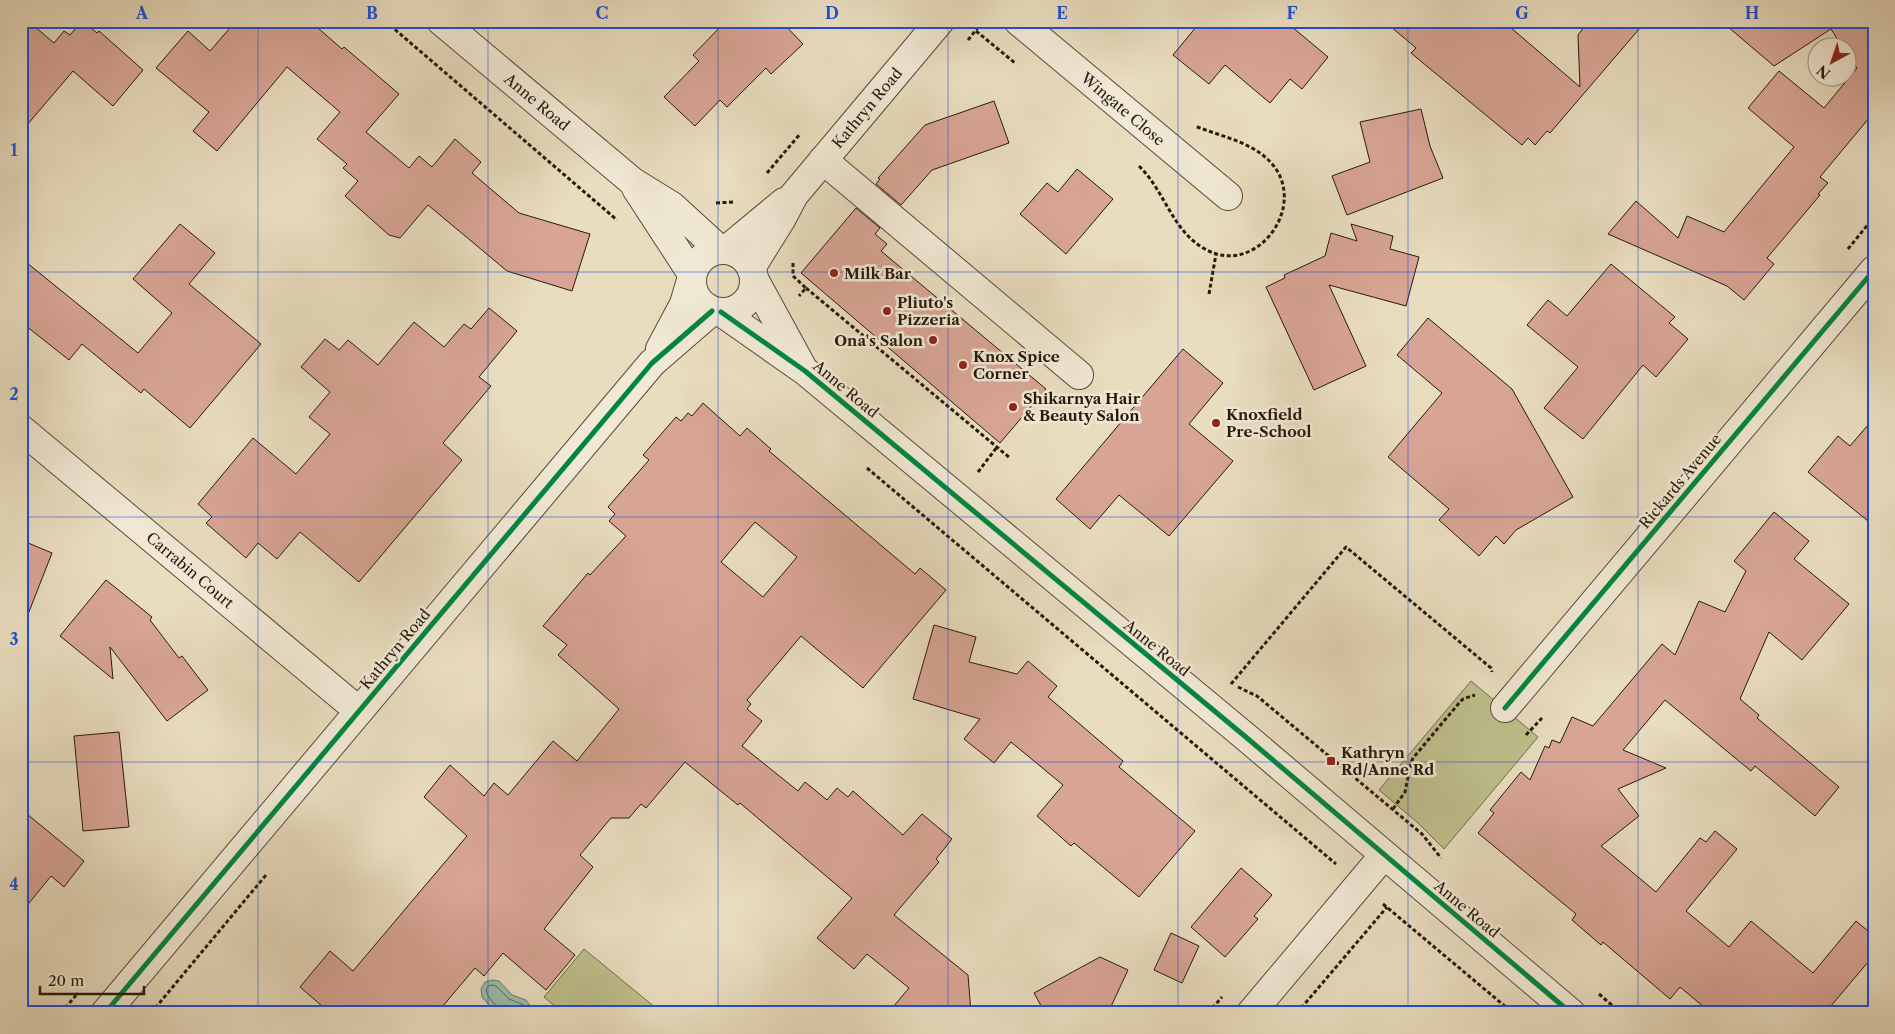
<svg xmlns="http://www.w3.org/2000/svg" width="1895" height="1034" viewBox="0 0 1895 1034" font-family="'Libre Caslon Text',serif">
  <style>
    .green { fill: #bebf8c; stroke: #726c4c }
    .water { fill: #99bdac; stroke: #6b7b6c }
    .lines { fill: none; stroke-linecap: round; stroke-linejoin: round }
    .shore { stroke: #606b5c; stroke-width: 1 }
    .building { fill: #d8a595; stroke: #26190b; fill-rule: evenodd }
    .minor-casing { stroke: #574a38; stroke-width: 30 }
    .path { stroke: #26190b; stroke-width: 3; stroke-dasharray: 4 2.5; stroke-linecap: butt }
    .minor { stroke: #f1e9d5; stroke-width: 28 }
    .cycleway-casing { stroke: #f1e9d5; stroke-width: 8 }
    .cycleway { stroke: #00873e; stroke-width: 5 }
    .grid { fill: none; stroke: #1d4ed8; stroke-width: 1; stroke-opacity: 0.55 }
    .poi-dot { fill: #8f2418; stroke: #f1e9d5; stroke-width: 2 }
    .labels { text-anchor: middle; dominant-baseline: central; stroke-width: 5; stroke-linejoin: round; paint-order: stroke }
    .street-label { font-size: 15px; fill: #26190b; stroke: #f1e9d5 }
    .poi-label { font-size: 15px; font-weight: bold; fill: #26190b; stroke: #f1e9d5; text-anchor: start }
    .neatline { fill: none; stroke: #1d4ed8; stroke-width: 2 }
    .grid-label { font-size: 16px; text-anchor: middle; font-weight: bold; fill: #1d4ed8 }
  </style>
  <rect width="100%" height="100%" fill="#e9ddbf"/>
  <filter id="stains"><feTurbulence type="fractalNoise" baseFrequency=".004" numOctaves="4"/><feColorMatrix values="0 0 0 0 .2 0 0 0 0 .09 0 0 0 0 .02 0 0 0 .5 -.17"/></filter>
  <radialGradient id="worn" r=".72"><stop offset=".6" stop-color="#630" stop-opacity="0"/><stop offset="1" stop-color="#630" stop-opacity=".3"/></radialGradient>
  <g class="green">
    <path d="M 1471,681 L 1538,737 L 1444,849 L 1418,823 L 1379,790 Z"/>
    <path d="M 584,949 L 662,1013 L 563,1013 L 544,997 Z"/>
  </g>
  <path class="water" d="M 493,980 L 499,981 L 512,995 L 526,1000 L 532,1008 L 532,1013 L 496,1013 L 482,997 L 481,989 L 485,982 Z"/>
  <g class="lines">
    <path class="shore" d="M 499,1013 C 498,1003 487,1000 486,989 L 490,985 L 496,986 L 509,999 L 524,1005 L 527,1013"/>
  </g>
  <g class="building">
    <path d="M 21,21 L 28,21 L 54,43 L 64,31 L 70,35 L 82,21 L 97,33 L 99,31 L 143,70 L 113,106 L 73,71 L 21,132 Z"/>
    <path d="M 236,21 L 310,21 L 342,49 L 344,47 L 399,94 L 366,132 L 409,168 L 419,156 L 432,167 L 455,139 L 481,162 L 472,173 L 519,213 L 590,234 L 572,291 L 507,271 L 428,205 L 400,238 L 389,235 L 345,196 L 358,181 L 343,168 L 347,164 L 317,139 L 340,112 L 287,67 L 217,151 L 193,131 L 209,112 L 156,68 L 188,31 L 210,51 Z"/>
    <path d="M 726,21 L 781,21 L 803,44 L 771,74 L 766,68 L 727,107 L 720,100 L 695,126 L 664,97 L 699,61 L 693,55 Z"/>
    <path d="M 1201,21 L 1285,21 L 1328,57 L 1302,89 L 1290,79 L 1270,103 L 1225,65 L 1209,84 L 1173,55 Z"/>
    <path d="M 1384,21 L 1503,21 L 1580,87 L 1578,35 L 1589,21 L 1646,21 L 1550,133 L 1547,131 L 1535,145 L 1528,138 L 1522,145 L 1411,53 L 1416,48 Z"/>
    <path d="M 1721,21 L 1874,21 L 1874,112 L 1820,177 L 1828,183 L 1818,194 L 1820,195 L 1767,258 L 1774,264 L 1744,300 L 1727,286 L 1608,234 L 1636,201 L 1678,238 L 1687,216 L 1724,232 L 1794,147 L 1748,108 L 1779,71 L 1824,108 L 1857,68 L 1848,54 L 1848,48 L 1843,48 L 1831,29 L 1774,66 Z"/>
    <path d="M 994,101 L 1009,143 L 932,170 L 901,205 L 876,184 L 880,179 L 878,178 L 925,125 Z"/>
    <path d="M 1421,109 L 1430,146 L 1443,178 L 1347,215 L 1332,176 L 1370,162 L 1360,122 Z"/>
    <path d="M 1077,169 L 1113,199 L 1066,254 L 1020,214 L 1047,183 L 1058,192 Z"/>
    <path d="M 856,208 L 880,228 L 875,234 L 887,244 L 881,251 L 1046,389 L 1000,443 L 801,273 Z"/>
    <path d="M 180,224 L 215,253 L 189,284 L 261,344 L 190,428 L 144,389 L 141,393 L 82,344 L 69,360 L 21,322 L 21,258 L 138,353 L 172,313 L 133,279 Z"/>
    <path d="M 1351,224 L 1393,236 L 1390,249 L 1419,257 L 1406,306 L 1329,285 L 1366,366 L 1314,390 L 1266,287 L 1285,278 L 1284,275 L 1325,256 L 1331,233 L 1357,241 Z"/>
    <path d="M 1611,264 L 1675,317 L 1669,323 L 1688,339 L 1656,377 L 1643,365 L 1583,439 L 1544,408 L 1578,367 L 1527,325 L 1548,300 L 1567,316 Z"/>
    <path d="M 489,308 L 517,331 L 479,377 L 491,386 L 443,443 L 462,460 L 359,582 L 300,532 L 277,559 L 258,543 L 246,558 L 206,523 L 212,517 L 198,504 L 253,438 L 296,474 L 330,434 L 309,417 L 330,392 L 301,367 L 325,339 L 339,350 L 348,340 L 378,365 L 414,322 L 444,347 L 464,324 L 471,329 Z"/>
    <path d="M 1428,318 L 1512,389 L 1573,497 L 1516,530 L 1504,544 L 1496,536 L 1479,556 L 1439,520 L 1449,509 L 1388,457 L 1442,393 L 1397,355 Z"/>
    <path d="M 1183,349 L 1223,383 L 1189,424 L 1233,461 L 1169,536 L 1119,495 L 1090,529 L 1056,499 Z"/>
    <path d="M 703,403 L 740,436 L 747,428 L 771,449 L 769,451 L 915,574 L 920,568 L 946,590 L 863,688 L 801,636 L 747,700 L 751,704 L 747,709 L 762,721 L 742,746 L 798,791 L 805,782 L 827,800 L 837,788 L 848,797 L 853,791 L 903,835 L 922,814 L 952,839 L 936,859 L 939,862 L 894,915 L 968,975 L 971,1013 L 888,1013 L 909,988 L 867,954 L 854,969 L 817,938 L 852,898 L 740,803 L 738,805 L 685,762 L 646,808 L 641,804 L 629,818 L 611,818 L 580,855 L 593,867 L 544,929 L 575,955 L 546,990 L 503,953 L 484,976 L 475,968 L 437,1013 L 330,1013 L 300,987 L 330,951 L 353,971 L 467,836 L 424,797 L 450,765 L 484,796 L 494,783 L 508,795 L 553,741 L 577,761 L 619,709 L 558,655 L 567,645 L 543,626 L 588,573 L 590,575 L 626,536 L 609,521 L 615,514 L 608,507 L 649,460 L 643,455 L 676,417 L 681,421 L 688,413 L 692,416 ZM 755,522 L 797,557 L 763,597 L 721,562 Z"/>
    <path d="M 1874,418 L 1874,526 L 1808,472 L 1838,436 L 1850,446 Z"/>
    <path d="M 1774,512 L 1809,541 L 1794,559 L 1849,604 L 1802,660 L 1769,632 L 1740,699 L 1759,715 L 1757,718 L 1839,787 L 1815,816 L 1755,766 L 1751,771 L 1665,700 L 1623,750 L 1666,768 L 1618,789 L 1639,816 L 1601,846 L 1656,892 L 1700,838 L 1706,842 L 1715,831 L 1737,849 L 1686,911 L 1729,947 L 1751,921 L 1813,973 L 1856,921 L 1874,936 L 1874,955 L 1825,1013 L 1711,1013 L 1680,987 L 1670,999 L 1603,942 L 1601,945 L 1572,920 L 1576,914 L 1478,833 L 1494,813 L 1490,810 L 1521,772 L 1530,780 L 1545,746 L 1549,748 L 1552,740 L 1560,743 L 1572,717 L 1593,726 L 1662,644 L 1675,655 L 1699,601 L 1725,612 L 1746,571 L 1734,561 Z"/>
    <path d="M 21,540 L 52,553 L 23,627 L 21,627 Z"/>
    <path d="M 106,580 L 152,617 L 150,620 L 179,658 L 182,656 L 208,690 L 167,721 L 110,647 L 113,679 L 60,636 Z"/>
    <path d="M 934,625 L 976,637 L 969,662 L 1017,674 L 1028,661 L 1057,686 L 1048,697 L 1123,761 L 1119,767 L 1195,831 L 1139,897 L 1074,843 L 1071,846 L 1037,816 L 1063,785 L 1011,742 L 994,763 L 964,739 L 980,719 L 913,699 Z"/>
    <path d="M 119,732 L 129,827 L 83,831 L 74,736 Z"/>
    <path d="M 21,809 L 84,861 L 64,887 L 51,876 L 21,913 Z"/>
    <path d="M 1241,868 L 1272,895 L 1254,916 L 1258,919 L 1225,957 L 1191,927 Z"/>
    <path d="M 1171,933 L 1199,946 L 1182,983 L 1154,970 Z"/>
    <path d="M 1100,957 L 1128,970 L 1108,1013 L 1045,1013 L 1034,993 Z"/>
  </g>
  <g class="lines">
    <defs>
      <g id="minor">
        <path d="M 441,21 L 633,182 L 672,206 L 719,249"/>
        <path d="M 1018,21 L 1228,196"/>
        <path d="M 823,160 L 1079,375"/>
        <path d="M 636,188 L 692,274"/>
        <circle cx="723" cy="281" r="31"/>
        <path d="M 726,250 L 784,202"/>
        <path d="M 751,268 L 782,218 L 794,195 L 940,21"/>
        <path d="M 754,279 L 801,365"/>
        <path d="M 721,312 L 805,371 L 1247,738 L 1571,1013"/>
        <path d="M 660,349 L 684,304 L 691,280"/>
        <path d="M 21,429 L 359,711"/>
        <path d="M 1505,708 L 1874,270"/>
        <path d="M 105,1013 L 652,363 L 712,311"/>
        <path d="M 1251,1013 L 1384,855"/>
      </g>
    </defs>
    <use href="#minor" class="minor-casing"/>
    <g class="path">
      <path d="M 385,21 L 617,220"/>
      <path d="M 976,31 L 1015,63"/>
      <path d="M 968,40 L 980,25"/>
      <path d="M 1139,166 C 1165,191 1172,231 1205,249 C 1255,278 1308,208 1273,165 C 1254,142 1222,137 1195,126"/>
      <path d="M 767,173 L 800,134"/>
      <path d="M 716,203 L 733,202"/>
      <path d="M 1848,249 L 1874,217"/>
      <path d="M 793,263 L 793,276 L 806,288 L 799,296"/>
      <path d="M 806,288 L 1010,458"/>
      <path d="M 1209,294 L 1216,254"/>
      <path d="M 867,468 L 1336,864"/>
      <path d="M 978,472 L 997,447"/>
      <path d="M 1231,684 L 1346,547 L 1491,668 L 1492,672"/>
      <path d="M 1238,687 L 1257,696 L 1422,834 L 1441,858"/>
      <path d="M 1526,735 L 1542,718"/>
      <path d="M 1393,809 L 1405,792 L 1411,763 L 1413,758 L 1460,702 L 1463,699 L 1475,695"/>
      <path d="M 1383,904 L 1513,1013"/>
      <path d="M 1599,994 L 1621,1013"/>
      <path d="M 61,1013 L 78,993"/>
      <path d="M 151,1013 L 266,875"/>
      <path d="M 1208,1013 L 1222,997"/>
      <path d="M 1297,1013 L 1387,907"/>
    </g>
    <use href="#minor" class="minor"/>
    <defs>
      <g id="cycleway">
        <path d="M 721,312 L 805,371 L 1247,738 L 1571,1013"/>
        <path d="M 1505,708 L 1874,270"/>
        <path d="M 105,1013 L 652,363 L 712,311"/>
      </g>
    </defs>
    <use href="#cycleway" class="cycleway-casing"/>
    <use href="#cycleway" class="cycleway"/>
  </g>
  <path class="grid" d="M 258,21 L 258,1013M 488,21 L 488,1013M 718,21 L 718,1013M 948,21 L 948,1013M 1178,21 L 1178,1013M 1408,21 L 1408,1013M 1638,21 L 1638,1013M 21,272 L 1874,272M 21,517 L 1874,517M 21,762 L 1874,762"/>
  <g class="poi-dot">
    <circle cx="834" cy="273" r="5"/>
    <circle cx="887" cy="311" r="5"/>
    <circle cx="933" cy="340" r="5"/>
    <circle cx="963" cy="365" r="5"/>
    <circle cx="1013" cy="407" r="5"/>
    <circle cx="1216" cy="423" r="5"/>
    <rect x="1326" y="756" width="10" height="10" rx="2.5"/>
  </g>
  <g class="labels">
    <g class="street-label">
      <text transform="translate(537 102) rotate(40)">Anne Road</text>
      <text transform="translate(867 108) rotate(-50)">Kathryn Road</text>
      <text transform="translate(1123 109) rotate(40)">Wingate Close</text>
      <text transform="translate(846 389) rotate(40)">Anne Road</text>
      <text transform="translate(1680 481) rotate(-50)">Rickards Avenue</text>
      <text transform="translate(190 570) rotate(40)">Carrabin Court</text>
      <text transform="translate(1157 648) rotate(39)">Anne Road</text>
      <text transform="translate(395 649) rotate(-50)">Kathryn Road</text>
      <text transform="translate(1467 909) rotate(40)">Anne Road</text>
    </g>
    <g class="poi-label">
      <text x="844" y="273">Milk Bar</text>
      <text x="897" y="302">Pliuto's<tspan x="897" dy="17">Pizzeria</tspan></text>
      <text x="923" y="340" text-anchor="end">Ona's Salon</text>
      <text x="973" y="356">Knox Spice<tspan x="973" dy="17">Corner</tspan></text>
      <text x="1023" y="398">Shikarnya Hair<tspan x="1023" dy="17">&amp; Beauty Salon</tspan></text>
      <text x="1226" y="414">Knoxfield<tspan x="1226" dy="17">Pre-School</tspan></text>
      <text x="1341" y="752">Kathryn<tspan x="1341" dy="17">Rd/Anne Rd</tspan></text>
    </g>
  </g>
  <rect width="1895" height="1034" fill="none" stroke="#e9ddbf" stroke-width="55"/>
  <g transform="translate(1832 62) rotate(220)"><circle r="24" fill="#f1e9d5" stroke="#a09684"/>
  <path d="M0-4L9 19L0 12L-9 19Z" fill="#8f2418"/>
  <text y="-8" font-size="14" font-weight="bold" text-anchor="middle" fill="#26190b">N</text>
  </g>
  <path d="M40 986v8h104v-8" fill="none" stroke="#26190b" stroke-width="2.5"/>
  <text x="48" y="986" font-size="15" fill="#26190b" stroke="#f1e9d5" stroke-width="4" paint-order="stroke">20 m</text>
  <rect x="28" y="28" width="1840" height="978" class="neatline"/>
  <g class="grid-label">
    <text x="142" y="19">A</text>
    <text x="372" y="19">B</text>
    <text x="602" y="19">C</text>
    <text x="832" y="19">D</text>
    <text x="1062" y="19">E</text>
    <text x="1292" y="19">F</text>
    <text x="1522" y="19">G</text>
    <text x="1752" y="19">H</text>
    <text x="14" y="156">1</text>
    <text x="14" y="400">2</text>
    <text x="14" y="645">3</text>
    <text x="14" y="890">4</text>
  </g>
  <rect width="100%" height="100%" filter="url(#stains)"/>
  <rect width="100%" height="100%" fill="url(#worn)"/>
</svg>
